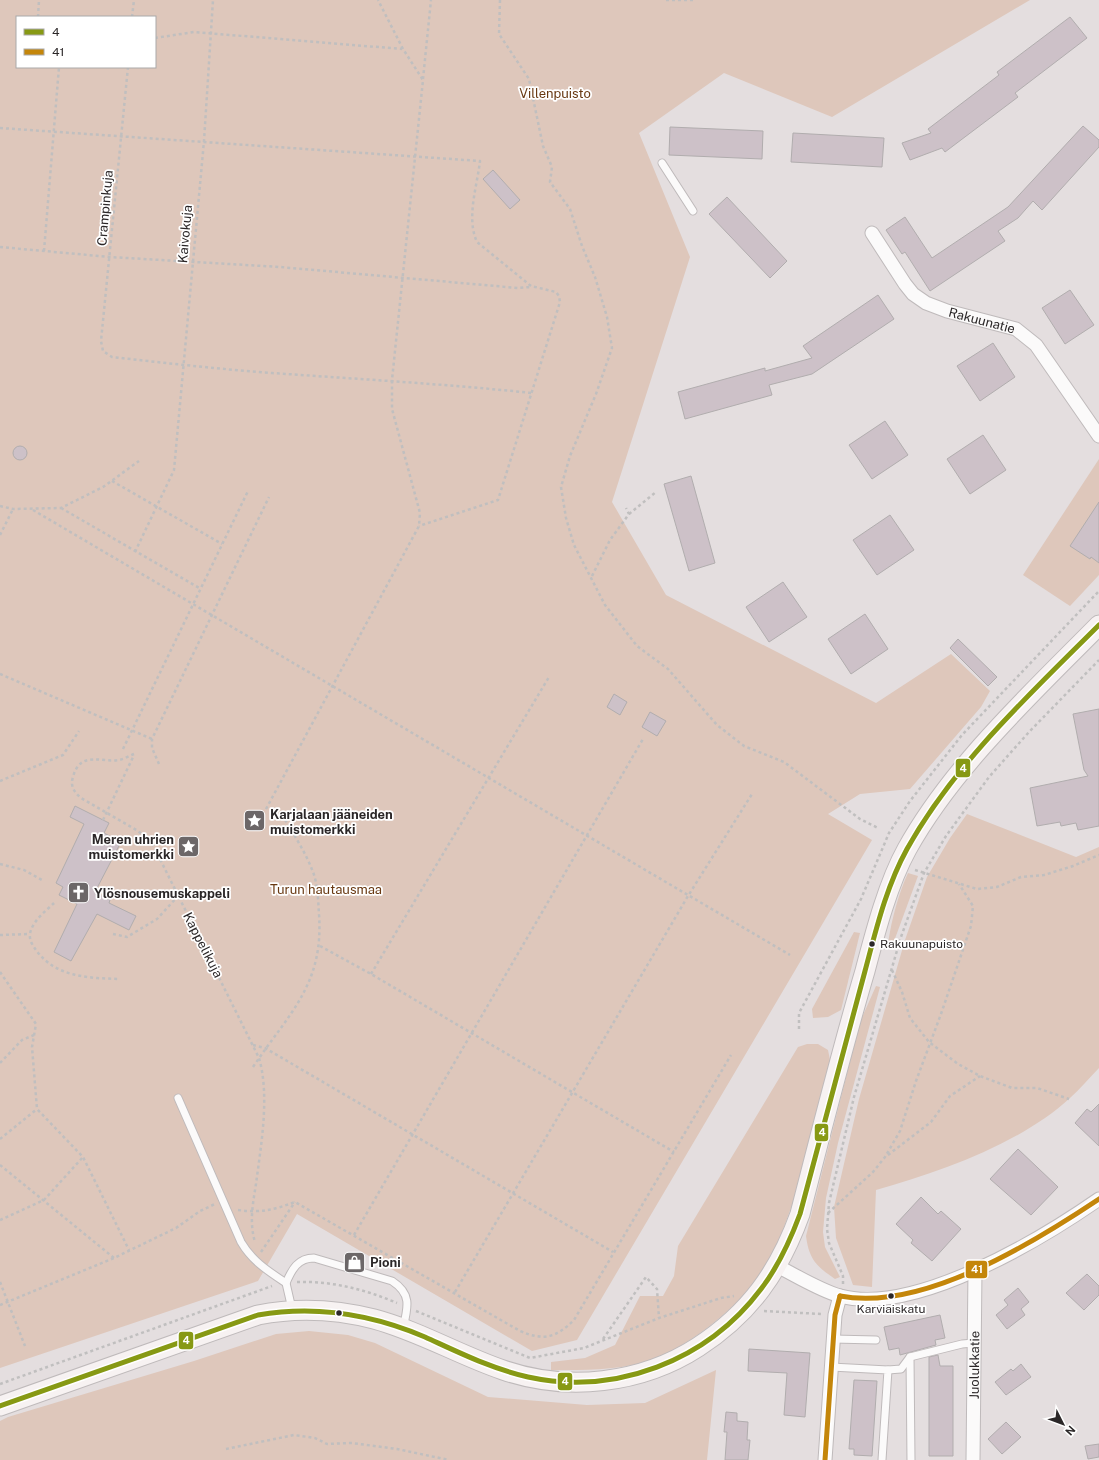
<svg xmlns="http://www.w3.org/2000/svg" width="1099" height="1460" viewBox="0 0 1099 1460" font-family="'Public Sans',sans-serif">
  <style>
    .green { fill: #dec7bb; fill-rule: evenodd }
    .building { fill: #cdc1c8; stroke: #b1adae }
    .lines { fill: none; stroke-linecap: round; stroke-linejoin: round }
    .lane-casing { stroke: #bfbabb; stroke-width: 9 }
    .street-casing { stroke: #bfbabb; stroke-width: 15 }
    .secondary-casing { stroke: #bfbabb; stroke-width: 21 }
    .path { stroke: #c0bfbf; stroke-width: 2.5; stroke-dasharray: 3 3; stroke-linecap: butt }
    .lane { stroke: #fbfafa; stroke-width: 7 }
    .street { stroke: #fbfafa; stroke-width: 13 }
    .secondary { stroke: #f7f2f2; stroke-width: 19 }
    .bus-1-casing { stroke: #fff; stroke-width: 8 }
    .bus-2-casing { stroke: #fff; stroke-width: 8 }
    .bus-1 { stroke: #879914; stroke-width: 5 }
    .bus-2 { stroke: #c4860a; stroke-width: 5 }
    .bus-dot { fill: #2b2728; stroke: #fff; stroke-width: 1.5 }
    .labels { text-anchor: middle; dominant-baseline: central; stroke-width: 3.5; stroke-linejoin: round; paint-order: stroke }
    .bus-label { font-size: 12px; fill: #2b2728; stroke: #fff; text-anchor: start }
    .park-label { font-size: 13px; fill: #693912; stroke: #fff }
    .street-label { font-size: 13px; fill: #2b2728; stroke: #fff }
    .poi-label { font-size: 13px; font-weight: bold; fill: #2b2728; stroke: #fff; text-anchor: start }
    .line-badge { stroke: #fff; stroke-width: 1.5 }
    .badge-label { font-size: 11px; text-anchor: middle; font-weight: bold; fill: #fff }
  </style>
  <rect width="100%" height="100%" fill="#e4dedf"/>
  <g class="green">
    <path d="M 0,0 L 1030,0 L 832,117 L 724,73 L 639,133 L 690,257 L 612,502 L 666,595 L 876,703 L 951,654 L 990,691 L 981,707 L 910,789 L 860,794 L 828,814 L 872,840 L 577,1340 L 532,1351 L 297,1214 L 258,1281 L 0,1368 ZM 17,17 L 155,17 L 155,67 L 17,67 Z"/>
    <path d="M 1099,459 L 1099,575 L 1070,606 L 1023,575 Z"/>
    <path d="M 967,814 L 1076,857 L 1099,847 L 1099,1068 C 1089,1078 1080,1089 1070,1098 C 1020,1144 940,1172 876,1190 L 872,1287 L 853,1285 L 836,1238 L 834,1207 L 859,1099 L 905,940 L 927,877 L 950,838 Z"/>
    <path d="M 908,873 L 918,876 L 893,944 L 888,943 C 892,918 898,895 908,873 Z"/>
    <path d="M 854,932 L 860,933 L 841,1010 L 828,1017 L 813,1018 L 812,1009 Z"/>
    <path d="M 876,986 L 880,987 L 838,1143 L 826,1198 L 823,1232 L 825,1247 L 840,1277 L 835,1279 C 816,1266 809,1259 806,1236 L 860,1022 Z"/>
    <path d="M 807,1044 L 818,1044 L 828,1050 L 830,1060 C 817,1116 806,1171 785,1224 C 781,1235 778,1248 772,1258 C 751,1297 695,1343 654,1359 C 621,1371 585,1370 551,1370 L 551,1362 L 585,1358 L 615,1345 L 640,1296 L 663,1296 L 674,1276 L 678,1246 L 798,1047 Z"/>
    <path d="M 309,1331 L 348,1335 L 375,1343 L 488,1397 L 587,1405 L 645,1403 L 716,1370 L 707,1460 L 0,1460 L 0,1421 L 8,1417 L 194,1361 L 276,1334 Z"/>
  </g>
  <g class="building">
    <path d="M 1070,17 L 1087,38 L 1015,93 L 1018,97 L 945,152 L 942,148 L 910,160 L 902,143 L 931,133 L 928,129 L 999,75 L 997,72 Z"/>
    <path d="M 1083,126 L 1099,140 L 1099,147 L 1042,210 L 1033,201 L 1018,218 L 998,231 L 1005,241 L 930,291 L 905,252 L 902,254 L 886,230 L 905,217 L 932,258 L 1008,207 Z"/>
    <path d="M 670,127 L 763,131 L 762,159 L 669,155 Z"/>
    <path d="M 793,133 L 884,138 L 882,167 L 791,162 Z"/>
    <path d="M 493,170 L 520,200 L 510,209 L 483,179 Z"/>
    <path d="M 727,197 L 787,261 L 770,278 L 709,214 Z"/>
    <path d="M 1070,290 L 1094,325 L 1065,344 L 1042,308 Z"/>
    <path d="M 878,295 L 894,319 L 812,374 L 769,385 L 772,395 L 685,419 L 678,392 L 765,368 L 765,371 L 812,358 L 803,346 Z"/>
    <path d="M 993,343 L 1015,377 L 980,401 L 957,366 Z"/>
    <path d="M 885,421 L 908,455 L 872,479 L 849,445 Z"/>
    <path d="M 983,435 L 1006,470 L 970,494 L 947,459 Z"/>
    <circle cx="20" cy="453" r="7"/>
    <path d="M 691,476 L 715,563 L 689,571 L 664,484 Z"/>
    <path d="M 1099,502 L 1099,563 L 1091,557 L 1090,559 L 1070,546 Z"/>
    <path d="M 890,515 L 914,550 L 877,575 L 853,540 Z"/>
    <path d="M 783,582 L 807,617 L 769,642 L 746,607 Z"/>
    <path d="M 865,614 L 888,649 L 851,674 L 828,639 Z"/>
    <path d="M 958,639 L 997,677 L 988,686 L 950,648 Z"/>
    <path d="M 614,694 L 627,702 L 620,715 L 607,707 Z"/>
    <path d="M 1099,709 L 1099,826 L 1078,830 L 1076,823 L 1061,826 L 1060,822 L 1037,826 L 1030,788 L 1088,776 L 1084,770 L 1073,714 Z"/>
    <path d="M 650,712 L 666,721 L 657,736 L 642,727 Z"/>
    <path d="M 75,806 L 109,823 L 104,833 L 121,842 L 96,890 L 98,891 L 97,894 L 110,900 L 109,903 L 136,916 L 129,930 L 97,914 L 71,961 L 54,952 L 77,904 L 59,895 L 63,887 L 56,883 L 84,824 L 70,817 Z"/>
    <path d="M 1099,1104 L 1099,1146 L 1075,1123 L 1087,1109 L 1091,1112 Z"/>
    <path d="M 1018,1149 L 1058,1187 L 1031,1215 L 990,1179 Z"/>
    <path d="M 921,1197 L 938,1214 L 941,1211 L 961,1229 L 932,1261 L 911,1243 L 913,1240 L 896,1224 Z"/>
    <path d="M 1087,1274 L 1099,1286 L 1099,1295 L 1084,1310 L 1066,1293 Z"/>
    <path d="M 1018,1288 L 1029,1302 L 1021,1309 L 1025,1315 L 1007,1329 L 996,1315 L 1008,1305 L 1004,1300 Z"/>
    <path d="M 940,1315 L 945,1338 L 935,1340 L 936,1345 L 900,1355 L 899,1348 L 889,1350 L 884,1327 Z"/>
    <path d="M 749,1349 L 810,1353 L 805,1417 L 784,1415 L 787,1373 L 748,1371 Z"/>
    <path d="M 938,1355 L 940,1366 L 953,1366 L 953,1456 L 929,1456 L 929,1357 Z"/>
    <path d="M 1021,1364 L 1031,1377 L 1006,1395 L 995,1382 L 1011,1369 L 1013,1371 Z"/>
    <path d="M 854,1380 L 877,1381 L 872,1456 L 854,1455 L 854,1449 L 849,1449 Z"/>
    <path d="M 726,1412 L 737,1413 L 737,1421 L 748,1422 L 747,1440 L 750,1440 L 748,1460 L 725,1460 L 727,1432 L 724,1432 Z"/>
    <path d="M 1006,1422 L 1021,1437 L 1002,1454 L 988,1439 Z"/>
    <path d="M 1099,1444 L 1099,1457 L 1088,1459 L 1085,1446 Z"/>
  </g>
  <g class="lines">
    <defs>
      <g id="lane">
        <path d="M 662,163 L 693,211"/>
        <path d="M 178,1098 L 241,1242 C 252,1261 268,1271 286,1283 L 292,1309"/>
        <path d="M 286,1283 C 292,1269 298,1258 314,1258 L 392,1281 C 412,1294 408,1307 403,1328"/>
        <path d="M 833,1339 L 876,1340"/>
        <path d="M 910,1357 L 911,1460"/>
        <path d="M 831,1367 L 888,1370 L 882,1460"/>
        <path d="M 888,1370 L 901,1369 L 910,1357 L 962,1344 L 974,1343"/>
      </g>
      <g id="street">
        <path id="s1" d="M 872,233 L 905,284 L 913,294 L 926,303 L 947,311 L 1016,329 L 1036,345 L 1099,436"/>
        <path d="M 777,1266 C 797,1276 819,1290 840,1296 C 914,1316 1040,1240 1099,1199"/>
        <path d="M 825,1460 L 835,1315 L 840,1296"/>
        <path id="s2" d="M 973,1460 L 975,1270"/>
      </g>
      <path id="secondary" d="M 0,1406 L 258,1315 C 298,1307 335,1309 374,1319 C 419,1331 459,1355 503,1370 C 567,1392 641,1384 698,1347 C 750,1313 779,1272 800,1214 C 821,1133 841,1052 865,971 C 875,933 888,883 907,849 C 953,766 1033,692 1099,625"/>
    </defs>
    <use href="#lane" class="lane-casing"/>
    <use href="#street" class="street-casing"/>
    <use href="#secondary" class="secondary-casing"/>
    <g class="path">
      <path d="M 500,0 L 499,34 L 529,79 L 543,146 L 552,167 L 550,182 L 570,209 L 582,246 L 595,277 L 607,317 L 612,348 L 596,394 L 570,456 L 561,487 L 566,518 L 574,545 L 605,605 L 637,646 L 668,669 L 717,725 L 744,746 L 784,762 L 860,819 L 878,828"/>
      <path d="M 666,0 L 694,0"/>
      <path d="M 38,17 L 39,0"/>
      <path d="M 132,17 L 134,0"/>
      <path d="M 155,38 L 194,32 L 402,49"/>
      <path d="M 128,67 L 101,341 L 103,351 L 112,357 C 165,363 218,369 272,373 C 358,379 445,384 532,393"/>
      <path d="M 423,79 L 431,0"/>
      <path d="M 0,128 L 480,161 C 477,187 466,218 477,242 L 531,286 L 556,292 L 559,296 L 560,302 L 498,500 L 419,526"/>
      <path d="M 0,247 L 110,257 L 280,267 L 518,288 L 531,287"/>
      <path d="M 44,251 L 59,67"/>
      <path d="M 112,481 L 222,544"/>
      <path d="M 0,506 L 13,509 L 61,508 L 103,487 L 139,461"/>
      <path d="M 61,508 L 201,589"/>
      <path d="M 33,510 L 790,955"/>
      <path d="M 629,514 L 656,492"/>
      <path d="M 0,535 L 13,509"/>
      <path d="M 135,552 L 174,470 L 204,141 L 213,0"/>
      <path d="M 592,576 L 610,540 L 629,514 L 626,508"/>
      <path d="M 0,674 L 152,739"/>
      <path d="M 123,749 L 248,491"/>
      <path d="M 134,754 C 129,756 124,759 119,760 C 102,763 80,750 73,777 C 70,786 74,792 81,798 L 138,831 L 152,843 L 259,1058 C 270,1096 261,1145 256,1184 C 253,1203 249,1222 255,1242"/>
      <path d="M 159,764 L 152,748 L 152,739 L 269,497"/>
      <path d="M 0,781 L 63,755 L 79,731"/>
      <path d="M 266,809 L 419,526 L 420,513 L 392,409 L 392,380 L 423,80 L 403,49 L 378,0"/>
      <path d="M 103,820 L 134,755"/>
      <path d="M 0,864 L 24,870 L 42,880"/>
      <path d="M 915,870 L 977,889 L 997,887 L 1021,877 L 1044,875 L 1073,866 L 1099,855"/>
      <path d="M 54,903 C 46,911 32,921 30,934 C 29,940 33,946 36,950 C 56,978 90,978 120,979"/>
      <path d="M 113,934 L 127,937 L 157,919 L 179,895"/>
      <path d="M 0,935 L 30,934"/>
      <path d="M 320,946 L 371,974 L 674,1152"/>
      <path d="M 892,970 L 902,992 L 910,1018 L 929,1042 L 958,1064 L 980,1076 L 1012,1088 L 1037,1088 L 1069,1099"/>
      <path d="M 0,972 L 36,1024 L 32,1047 L 37,1109 L 83,1157 L 129,1250"/>
      <path d="M 371,974 L 549,677"/>
      <path d="M 799,1029 L 799,1013 L 861,899 L 889,833 L 910,801 L 962,735 L 1099,591"/>
      <path d="M 253,1045 L 265,1048 L 613,1252"/>
      <path d="M 0,1063 L 22,1040 L 34,1035"/>
      <path d="M 253,1067 C 289,1013 324,985 319,914 C 318,900 318,885 313,872 C 306,853 294,835 284,818"/>
      <path d="M 0,1139 L 37,1109"/>
      <path d="M 888,1155 L 931,1122 L 950,1096 L 980,1076"/>
      <path d="M 0,1165 L 114,1258"/>
      <path d="M 238,1210 C 261,1213 273,1210 295,1202 L 520,1331 C 543,1341 556,1338 574,1320 L 731,1055"/>
      <path d="M 828,1213 L 873,1172 L 885,1157 L 900,1131 L 916,1081 L 941,1014 L 971,926 L 973,906 L 959,884"/>
      <path d="M 0,1220 L 44,1200 L 83,1157"/>
      <path d="M 354,1235 L 643,739"/>
      <path d="M 261,1252 L 295,1202"/>
      <path d="M 0,1282 L 25,1346"/>
      <path d="M 297,1282 C 332,1281 364,1289 397,1303"/>
      <path d="M 843,1284 L 843,1276 L 829,1243 L 827,1229 L 829,1203 L 854,1097 L 901,937 L 924,873 L 946,836 L 989,777 L 1029,732 L 1099,660"/>
      <path d="M 455,1292 L 688,896 L 752,794"/>
      <path d="M 0,1305 L 114,1258 L 176,1228 L 200,1211 L 215,1204"/>
      <path d="M 416,1311 L 530,1358 L 584,1348 L 659,1318 L 721,1298 L 734,1296"/>
      <path d="M 764,1311 L 821,1314"/>
      <path d="M 603,1339 L 646,1277 L 657,1289 L 659,1318"/>
      <path d="M 0,1384 L 272,1286"/>
      <path d="M 226,1449 L 294,1435 L 315,1438 L 327,1444 L 352,1443 L 397,1449 L 449,1460"/>
    </g>
    <use href="#lane" class="lane"/>
    <use href="#street" class="street"/>
    <use href="#secondary" class="secondary"/>
    <defs>
      <path id="bus-1" d="M 0,1406 L 258,1315 C 316,1305 371,1314 425,1337 C 458,1352 492,1369 528,1377 C 615,1396 707,1361 761,1289 C 778,1267 790,1241 800,1214 C 821,1133 843,1052 865,971 C 876,930 886,887 907,849 C 955,763 1030,694 1099,625"/>
      <g id="bus-2">
        <path d="M 840,1296 C 922,1312 1033,1243 1099,1199"/>
        <path d="M 825,1460 L 835,1315 L 840,1296"/>
      </g>
    </defs>
    <use href="#bus-1" class="bus-1-casing"/>
    <use href="#bus-2" class="bus-2-casing"/>
    <use href="#bus-1" class="bus-1"/>
    <use href="#bus-2" class="bus-2"/>
  </g>
  <defs>
    <symbol id="sight-square" viewBox="-11 -11 22 22"><rect x="-9" y="-9" width="18" height="18" rx="4" fill="#6c6768" stroke="#fff"/><path d="M0-6L1.8-2.2L6-1.7L2.9 1.2L3.7 5.4L0 3.3L-3.7 5.4L-2.9 1.2L-6-1.7L-1.8-2.2Z" fill="#fff"/></symbol>
    <symbol id="church-square" viewBox="-11 -11 22 22"><rect x="-9" y="-9" width="18" height="18" rx="4" fill="#6c6768" stroke="#fff"/><path d="M-1.2-6h2.4v3.5h3.3v2.4h-3.3V6h-2.4V-.1h-3.3v-2.4h3.3Z" fill="#fff"/></symbol>
    <symbol id="shop-square" viewBox="-11 -11 22 22"><rect x="-9" y="-9" width="18" height="18" rx="4" fill="#6c6768" stroke="#fff"/><path d="M-5-2.5h2.3a2.7 3.5 0 0 1 5.4 0H5L5.5 6h-11ZM-1.5-2.5h3a1.5 2.3 0 0 0-3 0Z" fill="#fff"/></symbol>
  </defs>
  <g fill-rule="evenodd">
    <use href="#sight-square" x="242" y="808" width="25" height="25"/>
    <use href="#sight-square" x="176" y="834" width="25" height="25"/>
    <use href="#church-square" x="66" y="880" width="25" height="25"/>
    <use href="#shop-square" x="342" y="1250" width="25" height="25"/>
  </g>
  <g class="bus-dot">
    <circle cx="872" cy="944" r="3.5"/>
    <circle cx="891" cy="1296" r="3.5"/>
    <circle cx="339" cy="1313" r="3.5"/>
  </g>
  <g class="labels">
    <g class="bus-label">
      <text x="880" y="944">Rakuunapuisto</text>
      <text x="891" y="1309" text-anchor="middle">Karviaiskatu</text>
    </g>
    <g class="park-label">
      <text x="555" y="93">Villenpuisto</text>
      <text x="326" y="889">Turun hautausmaa</text>
    </g>
    <g class="street-label">
      <text transform="translate(105 208) rotate(-85)">Crampinkuja</text>
      <text transform="translate(185 234) rotate(-85)">Kaivokuja</text>
      <text stroke="none"><textPath href="#s1" startOffset="148">Rakuunatie</textPath></text>
      <text transform="translate(203 945) rotate(63)">Kappelikuja</text>
      <text stroke="none"><textPath href="#s2" startOffset="95">Juolukkatie</textPath></text>
    </g>
    <g class="poi-label">
      <text x="270" y="814">Karjalaan jääneiden<tspan x="270" dy="15">muistomerkki</tspan></text>
      <text x="174" y="839" text-anchor="end">Meren uhrien<tspan x="174" dy="15">muistomerkki</tspan></text>
      <text x="94" y="893">Ylösnousemuskappeli</text>
      <text x="370" y="1262">Pioni</text>
    </g>
  </g>
  <g class="line-badge">
    <rect x="955" y="758" width="16" height="20" rx="4" fill="#879914"/>
    <rect x="814" y="1123" width="15" height="19" rx="4" fill="#879914"/>
    <rect x="965" y="1260" width="23" height="19" rx="4" fill="#c4860a"/>
    <rect x="178" y="1331" width="16" height="19" rx="4" fill="#879914"/>
    <rect x="557" y="1372" width="16" height="19" rx="4" fill="#879914"/>
  </g>
  <g class="badge-label">
    <text x="963" y="772">4</text>
    <text x="822" y="1136">4</text>
    <text x="977" y="1273">41</text>
    <text x="186" y="1344">4</text>
    <text x="565" y="1385">4</text>
  </g>
  <rect x="16" y="16" width="140" height="52" fill="#ffffff" stroke="#aaa9a9"/>
  <rect x="24" y="29" width="20" height="6" fill="#879914" stroke="#aaa9a9"/>
  <text x="52" y="36" font-size="12" fill="#2b2728">4</text>
  <rect x="24" y="49" width="20" height="6" fill="#c4860a" stroke="#aaa9a9"/>
  <text x="52" y="56" font-size="12" fill="#2b2728">41</text>
  <g transform="translate(1063 1424) rotate(132)" stroke="#ffffff" stroke-width="3" paint-order="stroke">
  <path d="M0-3L7 15L0 10L-7 15Z" fill="#2b2728"/>
  <text y="-6" font-size="11" font-weight="bold" text-anchor="middle" fill="#2b2728">N</text>
  </g>
</svg>
